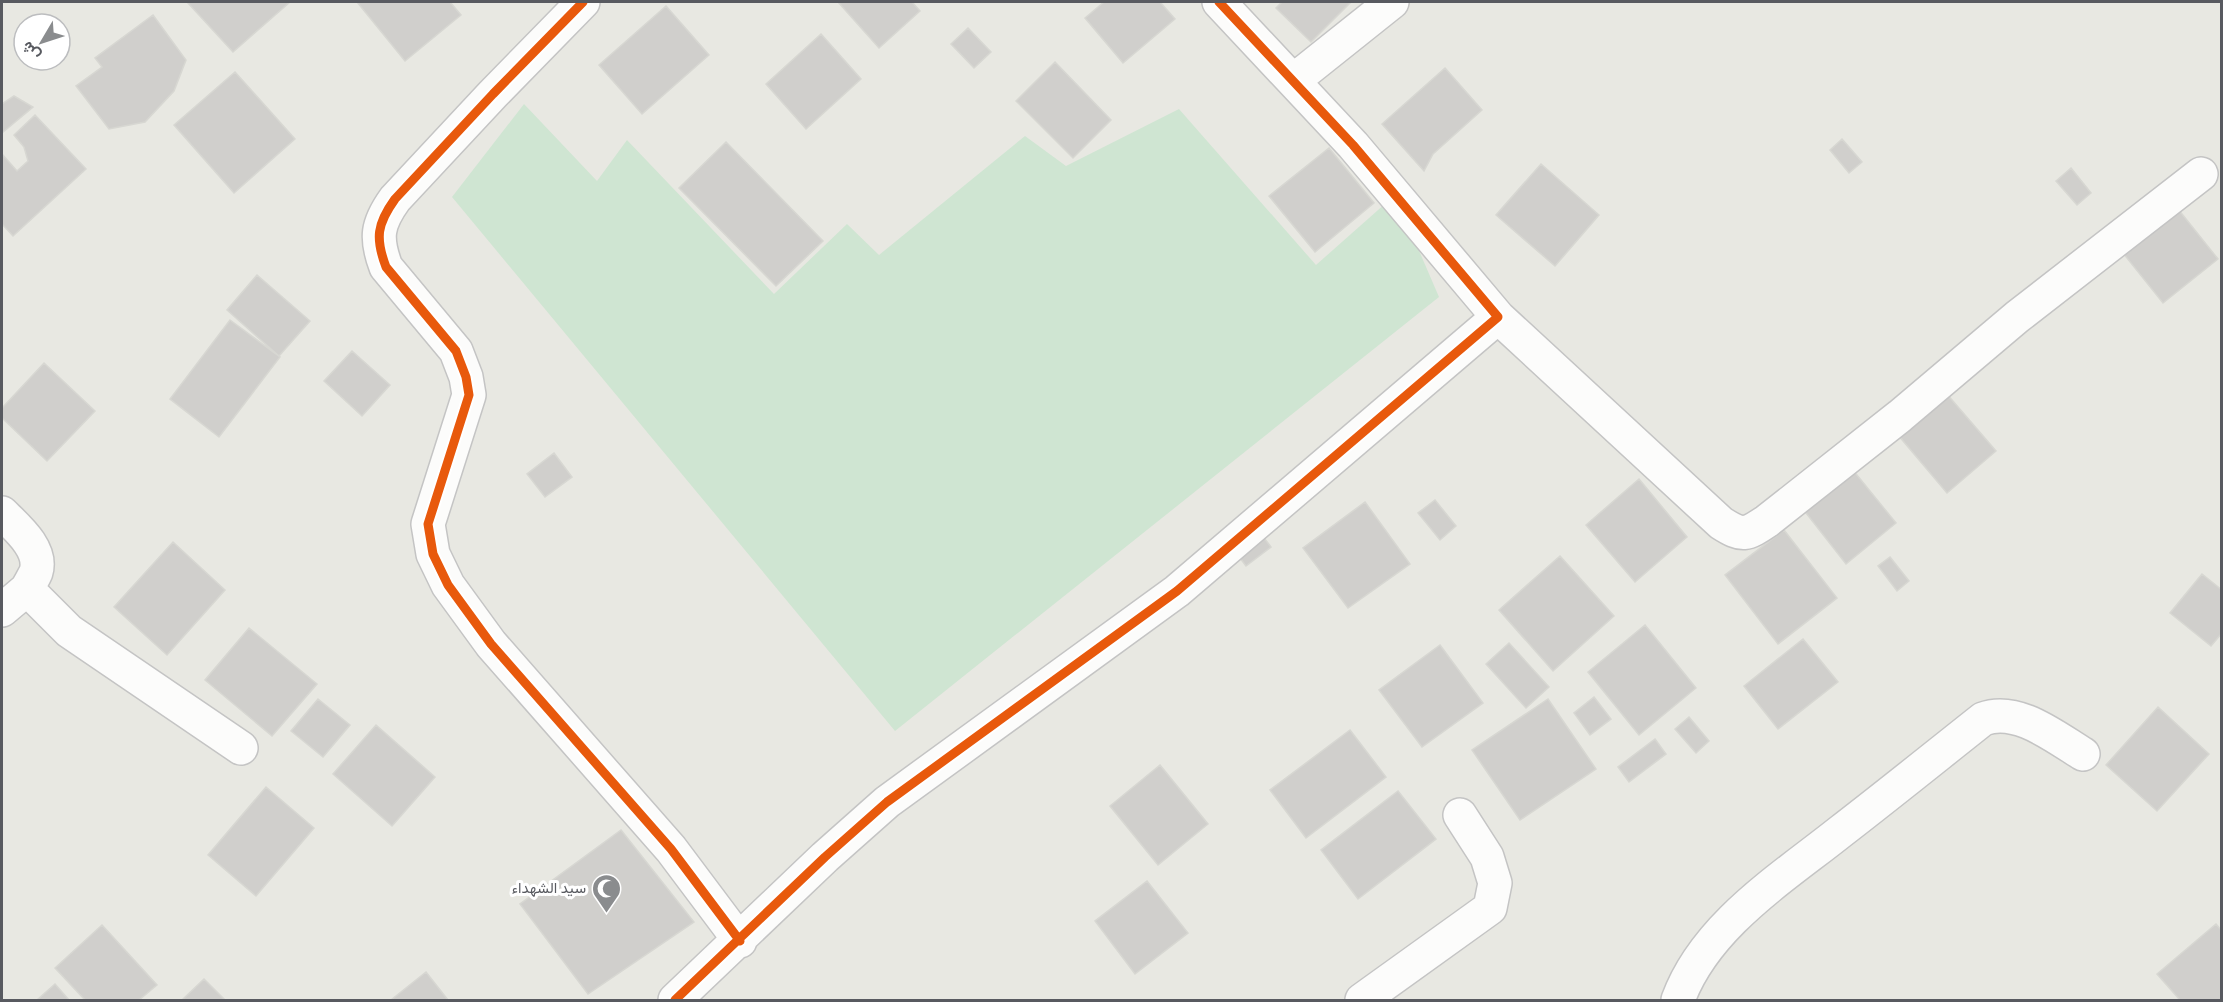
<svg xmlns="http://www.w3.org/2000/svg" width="2223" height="1002" font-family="'Archivo Narrow',Vazirmatn,sans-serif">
  <rect width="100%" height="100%" fill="#e8e8e2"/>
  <path fill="#cfe5d2" d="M 524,104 L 597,181 L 627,140 L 774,294 L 847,224 L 879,255 L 1025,136 L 1066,166 L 1179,109 L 1316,265 L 1395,195 L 1439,297 L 895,731 L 452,197 Z"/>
  <path fill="#d0cfcc" stroke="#d7d7d2" stroke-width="1.5" d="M 187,2 L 290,2 L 233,52 Z
    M 357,2 L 450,2 L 461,15 L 405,61 Z
    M 838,2 L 912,2 L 920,11 L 879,48 Z
    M 1104,2 L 1160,2 L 1175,19 L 1123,63 L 1085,18 Z
    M 1282,2 L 1351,2 L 1311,42 L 1276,8 Z
    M 666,6 L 709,55 L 642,114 L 599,65 Z
    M 153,15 L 186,60 L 174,91 L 145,122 L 109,129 L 76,86 L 102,67 L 95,58 Z
    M 968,28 L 991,52 L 974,68 L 951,44 Z
    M 821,34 L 861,79 L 806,129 L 766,84 Z
    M 1055,62 L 1111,120 L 1073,158 L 1016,101 Z
    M 1445,68 L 1482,110 L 1433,154 L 1424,171 L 1382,124 Z
    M 235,72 L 295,139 L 234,193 L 174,125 Z
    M 14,96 L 33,107 L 2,133 L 2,104 Z
    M 35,115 L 86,169 L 13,236 L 2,224 L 2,154 L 17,171 L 28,161 L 24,147 L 14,135 Z
    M 1842,139 L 1862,162 L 1849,173 L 1830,150 Z
    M 726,142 L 823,241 L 776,286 L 679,188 Z
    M 1329,148 L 1374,203 L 1315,252 L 1269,196 Z
    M 1541,164 L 1599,215 L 1555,266 L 1496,215 Z
    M 2071,168 L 2091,193 L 2077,205 L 2056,181 Z
    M 2174,204 L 2218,259 L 2163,303 L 2119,248 Z
    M 257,275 L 310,321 L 279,356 L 227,310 Z
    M 230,320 L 280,357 L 219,437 L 170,399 Z
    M 352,351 L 390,385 L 362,416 L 324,381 Z
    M 44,363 L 95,411 L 47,461 L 2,418 L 2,408 Z
    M 1946,393 L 1996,451 L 1947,493 L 1898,435 Z
    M 554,453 L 572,477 L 545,497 L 527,474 Z
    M 1848,464 L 1896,523 L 1846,564 L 1799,504 Z
    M 1639,479 L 1687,537 L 1635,582 L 1586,525 Z
    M 1435,500 L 1456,526 L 1440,540 L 1418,513 Z
    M 1365,502 L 1410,564 L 1348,608 L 1303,548 Z
    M 1258,530 L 1271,547 L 1246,566 L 1233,549 Z
    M 1784,530 L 1837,598 L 1778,644 L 1725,575 Z
    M 173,542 L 225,590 L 167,655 L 114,607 Z
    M 1560,556 L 1614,616 L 1553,671 L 1499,610 Z
    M 1890,557 L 1909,581 L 1897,591 L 1878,566 Z
    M 2202,574 L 2222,590 L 2222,633 L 2211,646 L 2170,613 Z
    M 1645,625 L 1696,688 L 1639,735 L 1588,672 Z
    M 249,628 L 317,684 L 272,736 L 205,680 Z
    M 1803,639 L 1838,682 L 1778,729 L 1744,686 Z
    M 1509,643 L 1549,687 L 1526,708 L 1486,664 Z
    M 1440,645 L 1483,703 L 1422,747 L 1379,690 Z
    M 1594,697 L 1611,719 L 1590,735 L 1574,713 Z
    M 318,699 L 350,725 L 323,757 L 291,731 Z
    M 1548,699 L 1596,769 L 1520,820 L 1472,750 Z
    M 2158,707 L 2209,754 L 2157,811 L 2106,765 Z
    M 1689,717 L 1709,741 L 1696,753 L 1675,729 Z
    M 376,725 L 435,777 L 392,826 L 333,774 Z
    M 1350,730 L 1386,777 L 1306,838 L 1270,790 Z
    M 1655,739 L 1666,754 L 1629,782 L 1618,767 Z
    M 1160,765 L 1208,824 L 1158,865 L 1110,806 Z
    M 266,787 L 314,828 L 256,896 L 208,855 Z
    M 1398,791 L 1436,839 L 1358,899 L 1321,850 Z
    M 621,830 L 694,922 L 588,994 L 520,904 Z
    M 1147,881 L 1188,933 L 1135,974 L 1095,921 Z
    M 2216,924 L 2222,931 L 2222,1000 L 2180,1000 L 2157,974 Z
    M 102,925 L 157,985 L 139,1000 L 85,1000 L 55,968 Z
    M 426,972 L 448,1000 L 391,1000 Z
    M 204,979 L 225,1000 L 182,1000 Z
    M 55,984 L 69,1000 L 37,1000 Z"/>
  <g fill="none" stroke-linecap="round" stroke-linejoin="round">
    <defs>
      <path id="minor" d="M 583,2 L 493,94 L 395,199 C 377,224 375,238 386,267 L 456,351 L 466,377 L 469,395 L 428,524 L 433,554 L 448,585 L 491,644 L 671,849 L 740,941
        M 1293,81 L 1392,2
        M 1498,317 L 1721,523 C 1743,537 1746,535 1767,521 L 1900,416 L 2017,317 L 2201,174
        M 2,513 C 16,527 43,549 36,572 C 34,577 30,583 27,589 L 69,631 L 241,748
        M 2,610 L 27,589
        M 675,1000 L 825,857 L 887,802 L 1177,591 L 1498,317 L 1353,145 L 1219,2
        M 1362,1000 L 1490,908 L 1495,883 L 1487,857 L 1460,815
        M 1678,1000 C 1705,926 1781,879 1840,832 C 1888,795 1935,757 1983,719 C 2017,706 2055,737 2083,754"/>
    </defs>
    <use href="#minor" stroke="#c4c4c4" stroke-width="36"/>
    <use href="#minor" stroke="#fcfcfb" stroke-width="33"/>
    <defs>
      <path id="cycleway" d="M 583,2 L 493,94 L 395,199 C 377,224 375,238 386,267 L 456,351 L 466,377 L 469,395 L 428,524 L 433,554 L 448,585 L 491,644 L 671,849 L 740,941
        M 675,1000 L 825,857 L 887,802 L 1177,591 L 1498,317 L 1353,145 L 1219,2"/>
    </defs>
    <use href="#cycleway" stroke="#fff" stroke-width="13"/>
    <use href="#cycleway" stroke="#e8590c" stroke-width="9"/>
  </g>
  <defs>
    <symbol id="mosque-pin" viewBox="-11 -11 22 30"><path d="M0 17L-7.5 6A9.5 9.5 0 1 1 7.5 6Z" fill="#8a8c8e" stroke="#fff"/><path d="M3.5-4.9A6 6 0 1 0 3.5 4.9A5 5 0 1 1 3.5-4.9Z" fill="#fff"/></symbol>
  </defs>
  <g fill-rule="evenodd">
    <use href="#mosque-pin" x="590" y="872" width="33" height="45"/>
  </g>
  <g text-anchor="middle" stroke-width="6" stroke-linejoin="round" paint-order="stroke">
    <g font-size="15" fill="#585a60" stroke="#fff" text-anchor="end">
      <text x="586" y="893">سيد الشهداء</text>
    </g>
  </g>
  <rect width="2223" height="1002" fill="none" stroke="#585a60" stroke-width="6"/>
  <g transform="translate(42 42) rotate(231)"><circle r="28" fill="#ffffff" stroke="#bcbdbf" stroke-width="1.5"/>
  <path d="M0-4.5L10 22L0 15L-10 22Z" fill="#8a8c8e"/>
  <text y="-9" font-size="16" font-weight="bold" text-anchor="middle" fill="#585a60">ش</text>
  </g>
</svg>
